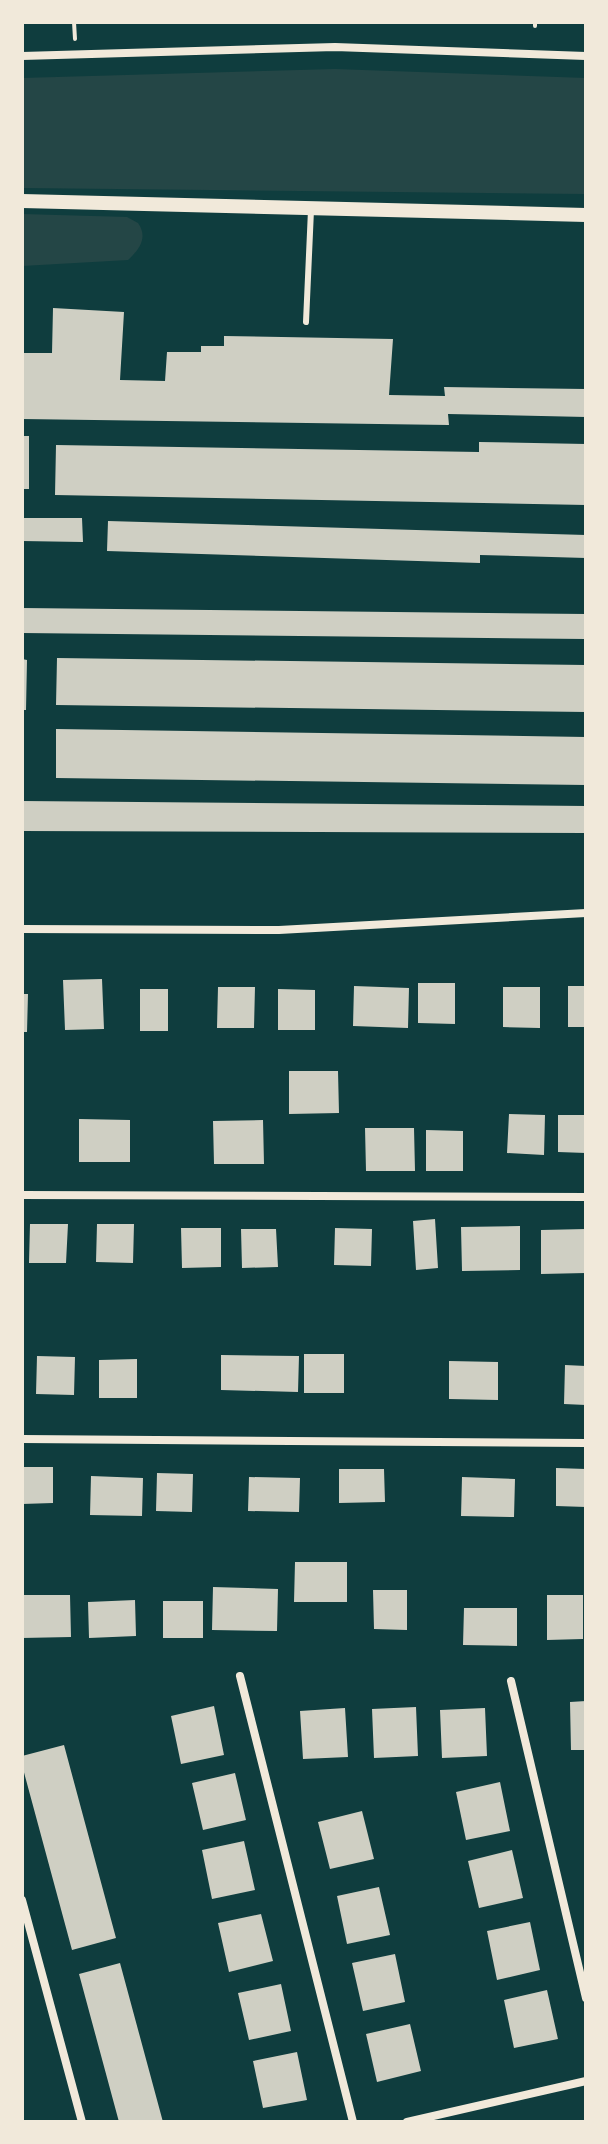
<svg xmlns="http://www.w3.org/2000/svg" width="608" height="2144" font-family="'IBM Plex Sans',sans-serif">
  <rect width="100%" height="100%" fill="#0f3d3e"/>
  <path fill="#244646" d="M 335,69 L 586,78 L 586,194 L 22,188 L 22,78 Z
    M 22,214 L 127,217 L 138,223 C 148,237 140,249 128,260 L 22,266 Z"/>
  <path fill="#cfcfc3" d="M 53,308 L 124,312 L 120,380 L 165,381 L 167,352 L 201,352 L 201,346 L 224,346 L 224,336 L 393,339 L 389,395 L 445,396 L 444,387 L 586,389 L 586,417 L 448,414 L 449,425 L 22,419 L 22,353 L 52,353 Z
    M 22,436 L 29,436 L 29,489 L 22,489 Z
    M 479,442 L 586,444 L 586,505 L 55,495 L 56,445 L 479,452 Z
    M 22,518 L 82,518 L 83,542 L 22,541 Z
    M 108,521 L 586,535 L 586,558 L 480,555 L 480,563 L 107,551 Z
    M 22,608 L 586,614 L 586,639 L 22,633 Z
    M 57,658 L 586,665 L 586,712 L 56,705 Z
    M 22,659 L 27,660 L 26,710 L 22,710 Z
    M 56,729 L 586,737 L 586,785 L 56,778 Z
    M 22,801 L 586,806 L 586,833 L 22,831 Z
    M 102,979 L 104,1029 L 65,1030 L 63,980 Z
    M 418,983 L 455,983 L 455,1024 L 418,1023 Z
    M 354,986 L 409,988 L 408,1028 L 353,1026 Z
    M 568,986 L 586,986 L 586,1027 L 568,1027 Z
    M 218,987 L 255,987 L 254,1028 L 217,1028 Z
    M 503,987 L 540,987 L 540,1028 L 503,1027 Z
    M 140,989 L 168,989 L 168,1031 L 140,1031 Z
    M 278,989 L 315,990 L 315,1030 L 278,1030 Z
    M 22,994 L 28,994 L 27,1032 L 22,1032 Z
    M 289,1071 L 338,1071 L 339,1113 L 289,1114 Z
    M 509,1114 L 545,1115 L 544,1155 L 507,1153 Z
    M 558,1115 L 586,1115 L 586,1153 L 558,1152 Z
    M 79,1119 L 130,1120 L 130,1162 L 79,1162 Z
    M 263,1120 L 264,1164 L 214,1164 L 213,1121 Z
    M 365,1128 L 414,1128 L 415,1171 L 366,1171 Z
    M 426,1130 L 463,1131 L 463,1171 L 426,1171 Z
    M 435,1219 L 438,1268 L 416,1270 L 413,1221 Z
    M 30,1224 L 68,1224 L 66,1263 L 29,1263 Z
    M 97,1224 L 134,1224 L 133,1263 L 96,1262 Z
    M 520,1226 L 520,1270 L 462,1271 L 461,1227 Z
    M 181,1228 L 221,1228 L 221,1267 L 182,1268 Z
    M 335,1228 L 372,1229 L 371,1266 L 334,1265 Z
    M 241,1229 L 276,1229 L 278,1267 L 242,1268 Z
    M 586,1229 L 586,1273 L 541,1274 L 541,1230 Z
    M 304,1354 L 344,1354 L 344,1393 L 304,1393 Z
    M 221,1355 L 299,1356 L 298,1392 L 221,1390 Z
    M 37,1356 L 75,1357 L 74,1395 L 36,1394 Z
    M 137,1359 L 137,1398 L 99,1398 L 99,1360 Z
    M 449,1361 L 498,1362 L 498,1400 L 449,1399 Z
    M 565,1365 L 586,1366 L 586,1405 L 564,1404 Z
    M 22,1467 L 53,1467 L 53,1503 L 22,1504 Z
    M 556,1468 L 586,1469 L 586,1507 L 556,1506 Z
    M 339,1469 L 384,1469 L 385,1502 L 339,1503 Z
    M 157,1473 L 193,1474 L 192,1512 L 156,1511 Z
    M 91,1476 L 143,1478 L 142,1516 L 90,1515 Z
    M 249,1477 L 300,1478 L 299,1512 L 248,1511 Z
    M 462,1477 L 515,1479 L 514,1517 L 461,1516 Z
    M 295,1562 L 347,1562 L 347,1602 L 294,1602 Z
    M 213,1587 L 278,1589 L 277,1631 L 212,1630 Z
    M 373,1590 L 407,1590 L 407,1630 L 374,1629 Z
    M 22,1595 L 70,1595 L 71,1637 L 22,1638 Z
    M 547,1595 L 583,1595 L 583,1639 L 547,1640 Z
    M 135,1600 L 136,1636 L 89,1638 L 88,1602 Z
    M 163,1601 L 203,1601 L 203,1638 L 163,1638 Z
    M 464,1608 L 517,1608 L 517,1646 L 463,1645 Z
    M 586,1701 L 586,1750 L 571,1750 L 570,1702 Z
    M 214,1706 L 224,1755 L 181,1764 L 171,1716 Z
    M 416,1707 L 418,1756 L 374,1758 L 372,1709 Z
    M 345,1708 L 348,1757 L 303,1759 L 300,1711 Z
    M 485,1708 L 487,1756 L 442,1758 L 440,1710 Z
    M 64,1745 L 116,1938 L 72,1950 L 22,1765 L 22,1756 Z
    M 235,1773 L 246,1820 L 203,1830 L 192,1783 Z
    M 500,1782 L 510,1831 L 466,1840 L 456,1792 Z
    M 362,1811 L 374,1859 L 330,1869 L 318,1822 Z
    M 244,1841 L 255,1890 L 212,1899 L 202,1850 Z
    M 512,1850 L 523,1898 L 479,1908 L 468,1861 Z
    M 379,1887 L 390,1935 L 347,1944 L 337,1896 Z
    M 261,1914 L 273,1961 L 229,1972 L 218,1923 Z
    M 530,1922 L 540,1970 L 497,1980 L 487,1931 Z
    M 395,1954 L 405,2002 L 363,2011 L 352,1963 Z
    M 120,1963 L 163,2122 L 119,2122 L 79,1974 Z
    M 281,1984 L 291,2031 L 249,2040 L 238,1993 Z
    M 547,1990 L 558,2039 L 514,2048 L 504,2000 Z
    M 410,2024 L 421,2071 L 377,2082 L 366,2034 Z
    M 297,2052 L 307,2100 L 263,2108 L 253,2061 Z"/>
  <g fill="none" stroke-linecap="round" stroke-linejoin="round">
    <path stroke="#f1e9da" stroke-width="4" d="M 74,22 L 75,39
      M 535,26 L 535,22"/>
    <path stroke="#f1e9da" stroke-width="6" d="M 306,322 L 311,210"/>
    <path stroke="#f1e9da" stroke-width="8" d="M 22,56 L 335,47 L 586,56
      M 22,929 L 279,930 L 586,913
      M 22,1195 L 586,1197
      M 22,1439 L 586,1443
      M 240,1676 L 353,2122
      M 511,1681 L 586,1998
      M 22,1900 L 82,2122
      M 407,2122 L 586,2081"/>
    <path stroke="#f1e9da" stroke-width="14" d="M 22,201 L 586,215"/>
  </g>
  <rect width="608" height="2144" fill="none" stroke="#f1e9da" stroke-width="48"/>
</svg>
